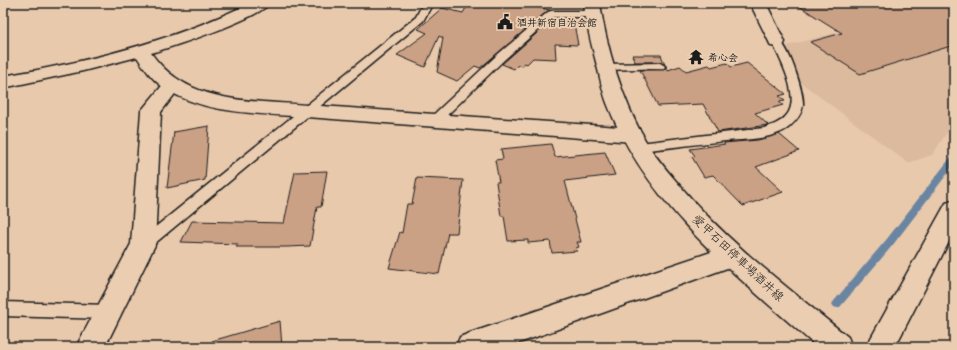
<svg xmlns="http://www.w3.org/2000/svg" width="957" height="350" font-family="Mali,'Klee One',sans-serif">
  <rect width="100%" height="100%" fill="#e9c9ac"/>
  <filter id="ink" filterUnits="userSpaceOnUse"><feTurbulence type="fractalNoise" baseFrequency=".025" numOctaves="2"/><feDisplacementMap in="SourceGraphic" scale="8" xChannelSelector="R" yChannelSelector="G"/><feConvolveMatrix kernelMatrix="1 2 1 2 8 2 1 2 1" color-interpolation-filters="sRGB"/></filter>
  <g filter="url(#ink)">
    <path fill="#dcba9e" d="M 945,3 L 954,3 L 954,122 L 932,155 L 908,163 L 800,82 L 783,47 Z"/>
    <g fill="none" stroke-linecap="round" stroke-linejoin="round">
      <path fill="#6b85a1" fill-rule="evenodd" d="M 954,156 L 954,165 L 892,246 L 840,307 L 837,308 L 834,307 L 832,304 L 834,301 L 886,240 L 951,157 Z"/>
    </g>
    <path fill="#cba186" stroke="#1c1c1c" d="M 469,3 L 518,3 L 550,10 L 480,68 L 475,66 L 457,81 L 437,72 L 443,38 L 439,36 L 425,67 L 397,55 L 427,33 L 418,29 L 442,8 L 463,13 Z
      M 794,3 L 954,3 L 954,45 L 860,74 L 810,42 L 842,33 Z
      M 554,18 L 573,18 L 578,45 L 555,44 L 556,59 L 533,58 L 527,64 L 525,63 L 521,66 L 518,65 L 514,69 L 502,64 Z
      M 632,55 L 661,55 L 665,65 L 660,62 L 635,62 Z
      M 727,63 L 731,67 L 747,63 L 786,94 L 779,96 L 785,101 L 779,102 L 783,105 L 755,113 L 768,125 L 718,132 L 703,104 L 658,106 L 640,70 L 664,70 L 666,66 L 668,70 L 680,66 L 686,71 L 709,65 L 711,67 Z
      M 209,126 L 205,180 L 167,188 L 174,132 Z
      M 779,134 L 799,151 L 756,167 L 783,192 L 743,206 L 713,175 L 704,177 L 692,157 L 695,156 L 690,149 L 725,144 L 724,143 L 758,140 Z
      M 551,144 L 555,157 L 605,152 L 615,175 L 565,181 L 581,242 L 577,242 L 579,247 L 576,248 L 577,251 L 552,253 L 550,241 L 528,243 L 528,240 L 508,241 L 504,216 L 501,216 L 496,182 L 499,182 L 495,160 L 503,159 L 501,149 Z
      M 327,171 L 321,207 L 317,207 L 310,246 L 287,247 L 236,247 L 238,244 L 181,242 L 192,221 L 284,223 L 295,172 Z
      M 417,178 L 463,180 L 457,233 L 448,233 L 439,274 L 389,268 L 400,232 L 402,233 L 407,204 L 412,204 Z
      M 280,321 L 282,347 L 212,347 L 212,341 Z"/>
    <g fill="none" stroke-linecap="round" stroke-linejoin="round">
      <defs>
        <path id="service" d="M 423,3 L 433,3 L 423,21 L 148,249 L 143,251 L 138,249 L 136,245 L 138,241 L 416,17 Z
          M 551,11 L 593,11 L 598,14 L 593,17 L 553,17 L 505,59 L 439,123 L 431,123 L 429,120 L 431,117 L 497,55 L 548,12 Z
          M 777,39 C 788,42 804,93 803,105 C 802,115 795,122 788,128 C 771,140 745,139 725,141 C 697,144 668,148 640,151 L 636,150 L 634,147 L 636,144 L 640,143 L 764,128 C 773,125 780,123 786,116 C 802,99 780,59 772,42 Z
          M 660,63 L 665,66 L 664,68 L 607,70 L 602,67 L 607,64 Z
          M 3,302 L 108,305 L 114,307 L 116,312 L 114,317 L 108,319 L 3,316 Z"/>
        <path id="minor" d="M 750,3 L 766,3 L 785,42 L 783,46 L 777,47 L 771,46 Z
          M 172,80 L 179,82 L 181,86 L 161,112 L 155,245 L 105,347 L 76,347 L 131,244 L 141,111 L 165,82 Z
          M 307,105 L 633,128 L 640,130 L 643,135 L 640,140 L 633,142 L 307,117 L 300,115 L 297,111 L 300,107 Z
          M 954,200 L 954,232 L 895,347 L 866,347 L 946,203 Z
          M 732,245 L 741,249 L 745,256 L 741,263 L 508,347 L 456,347 L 460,337 L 470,333 Z"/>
        <path id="tertiary" d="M 250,3 L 270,3 C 260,18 172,47 151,53 C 188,105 250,100 307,105 L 314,107 L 317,111 L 314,115 L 307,117 C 261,113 206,115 166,89 C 153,81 145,69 137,57 L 83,71 L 3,88 L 3,76 C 88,62 173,41 250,3 Z"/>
        <path id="secondary" d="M 584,3 L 600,3 C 606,47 623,101 645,140 C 655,157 669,173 682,188 C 730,245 791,290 848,337 L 852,347 L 817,347 C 738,277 646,205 607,103 C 602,90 600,76 596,62 C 591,43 586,23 584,3 Z"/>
      </defs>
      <use href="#service" stroke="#1c1c1c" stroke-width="3"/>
      <use href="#minor" stroke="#1c1c1c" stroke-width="3"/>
      <use href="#tertiary" stroke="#1c1c1c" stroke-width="3"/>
      <use href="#secondary" stroke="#1c1c1c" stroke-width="3"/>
      <use href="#service" fill="#ebceb2" fill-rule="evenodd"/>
      <use href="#minor" fill="#ebceb2" fill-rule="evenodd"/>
      <use href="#tertiary" fill="#ebceb2" fill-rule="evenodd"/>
      <use href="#secondary" fill="#ebceb2" fill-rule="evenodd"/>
    </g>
  </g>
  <defs>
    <symbol id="civic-bare" viewBox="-9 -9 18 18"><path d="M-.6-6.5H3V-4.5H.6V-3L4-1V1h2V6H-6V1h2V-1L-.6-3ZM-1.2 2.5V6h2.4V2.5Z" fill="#1c1c1c" stroke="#ebceb2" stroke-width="2.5" paint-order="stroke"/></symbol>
    <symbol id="temple-bare" viewBox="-9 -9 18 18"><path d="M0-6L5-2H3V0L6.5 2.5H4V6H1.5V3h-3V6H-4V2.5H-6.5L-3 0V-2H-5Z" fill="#1c1c1c" stroke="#ebceb2" stroke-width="2.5" paint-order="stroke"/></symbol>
  </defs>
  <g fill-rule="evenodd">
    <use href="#civic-bare" x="494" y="11" width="22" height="22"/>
    <use href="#temple-bare" x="685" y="46" width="22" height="22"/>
  </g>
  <g text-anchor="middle" stroke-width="4" stroke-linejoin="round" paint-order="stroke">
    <g font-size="10" font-weight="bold" fill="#1c1c1c" stroke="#ebceb2" text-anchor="start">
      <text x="517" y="26">酒井新宿自治会館</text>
      <text x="708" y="61">希心会</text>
    </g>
    <g font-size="12" fill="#1c1c1c" stroke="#ebceb2">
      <text transform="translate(738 258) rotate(43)" y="4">愛甲石田停車場酒井線</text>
    </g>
  </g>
  <rect width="957" height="350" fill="none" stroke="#ebceb2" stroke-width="16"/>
  <rect x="8" y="8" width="941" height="334" fill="none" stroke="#1c1c1c" stroke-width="1.5" filter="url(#ink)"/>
</svg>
